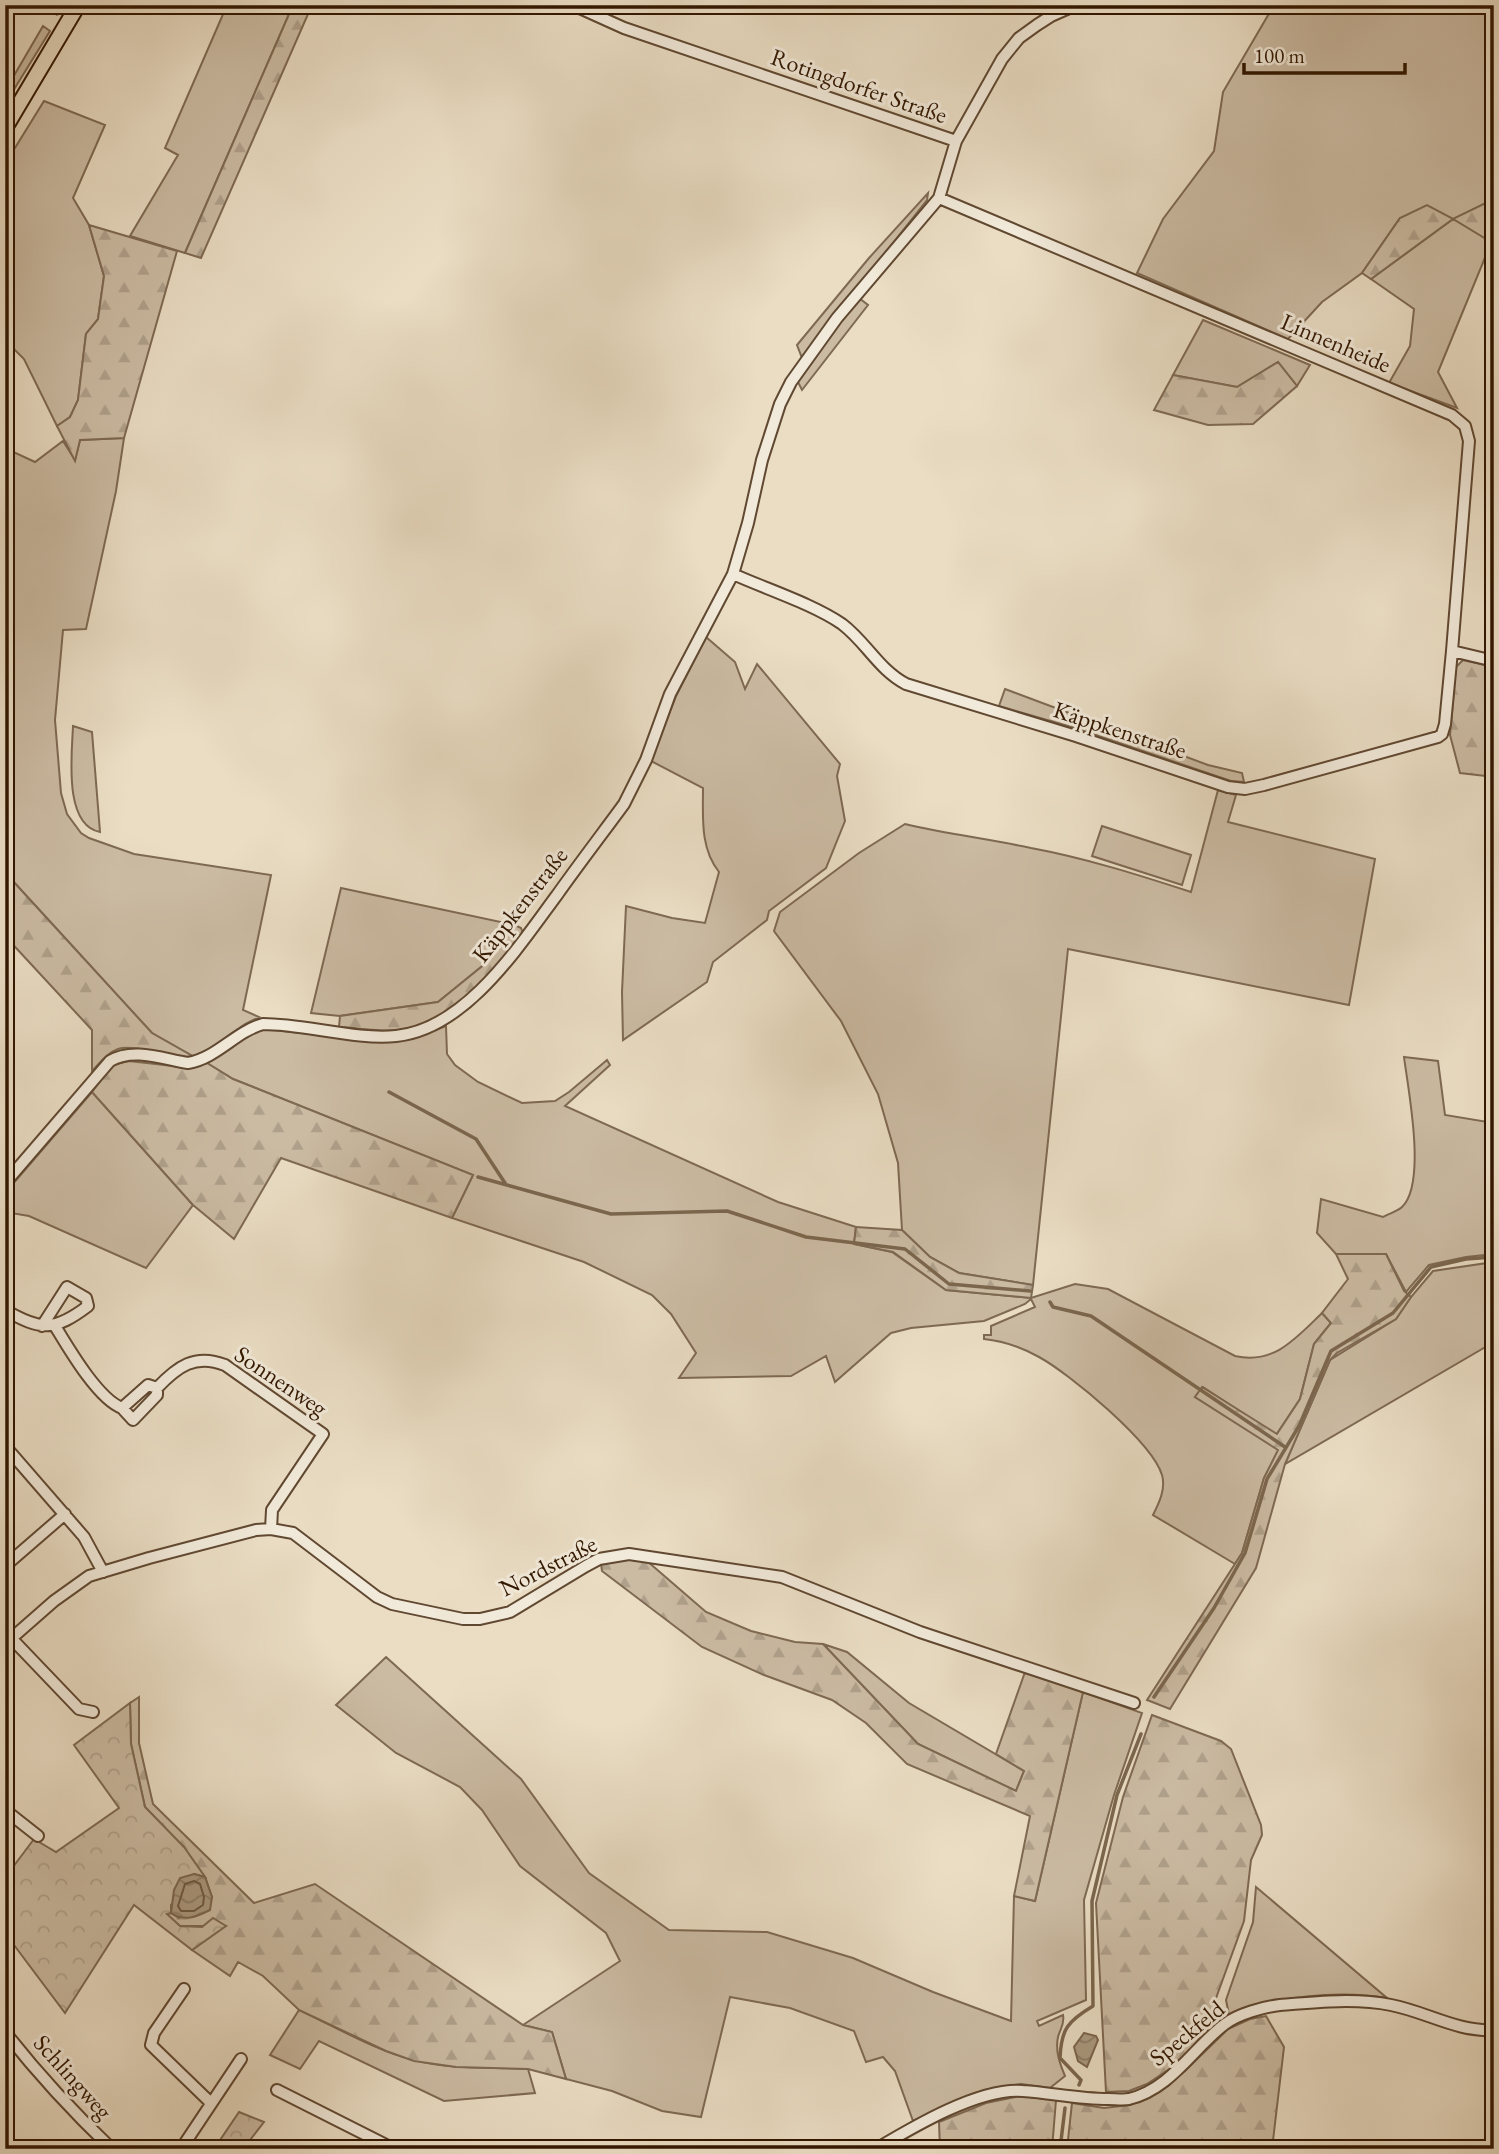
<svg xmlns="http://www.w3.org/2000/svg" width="1499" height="2154" font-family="'EB Garamond',serif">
  <defs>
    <pattern id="forest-firs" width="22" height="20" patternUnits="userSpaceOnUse" patternTransform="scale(1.75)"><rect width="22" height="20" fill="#cbbba3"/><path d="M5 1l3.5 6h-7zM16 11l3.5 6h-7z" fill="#afa08b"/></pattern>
    <pattern id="park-crowns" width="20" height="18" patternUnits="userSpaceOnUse" patternTransform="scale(1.75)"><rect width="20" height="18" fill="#cbbba3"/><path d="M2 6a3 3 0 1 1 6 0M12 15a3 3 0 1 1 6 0" fill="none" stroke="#afa08b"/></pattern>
    <pattern id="water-waves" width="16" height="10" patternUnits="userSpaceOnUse" patternTransform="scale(1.75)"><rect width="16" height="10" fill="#ab9a81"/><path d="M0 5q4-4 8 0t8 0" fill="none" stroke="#8c7d67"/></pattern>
  </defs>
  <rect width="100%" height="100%" fill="#eaddc4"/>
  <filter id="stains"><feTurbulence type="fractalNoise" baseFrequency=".00286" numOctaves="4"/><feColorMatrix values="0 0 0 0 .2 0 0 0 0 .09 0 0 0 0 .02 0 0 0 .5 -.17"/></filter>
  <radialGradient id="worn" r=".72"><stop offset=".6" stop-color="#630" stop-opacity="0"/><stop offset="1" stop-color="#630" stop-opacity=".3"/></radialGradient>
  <path fill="#cbbba3" stroke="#7e6952" stroke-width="2" d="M 227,5 L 293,5 L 185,253 L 130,236 L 178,155 L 165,148 Z
    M 1274,5 L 1478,5 L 1494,11 L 1494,199 L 1454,219 L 1494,243 L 1491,243 L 1438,372 L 1457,408 L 1389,383 L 1410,346 L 1414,309 L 1371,279 L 1453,219 L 1400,218 L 1362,273 L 1322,302 L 1288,339 L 1137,273 L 1163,219 L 1214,151 L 1223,92 Z
    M 43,26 L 50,31 L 5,104 L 5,91 Z
    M 44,101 L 105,125 L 73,198 L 89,225 L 104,276 L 98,319 L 86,334 L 78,400 L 70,417 L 57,426 L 24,359 L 5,340 L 5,164 Z
    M 928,193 L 927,200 L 802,358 L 797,345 L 869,258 Z
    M 859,298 L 868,305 L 802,390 L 798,382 L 840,321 Z
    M 1203,320 L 1310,365 L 1297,386 L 1278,362 L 1237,387 L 1173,375 Z
    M 124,438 L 116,491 L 86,629 L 63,630 L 55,720 L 61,793 L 67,814 L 81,833 L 89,838 L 134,854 L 271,875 L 243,1010 L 259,1017 L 245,1024 L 196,1058 L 152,1033 L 11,879 L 5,843 L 5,448 L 35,462 L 63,441 L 75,460 L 80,440 Z
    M 706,637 L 735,662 L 745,689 L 757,664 L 840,764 L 837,776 L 845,821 L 826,868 L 769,911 L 767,920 L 713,962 L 707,982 L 623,1040 L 622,992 L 626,906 L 672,918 L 705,923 L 719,872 C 700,848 703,818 703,788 L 651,761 L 676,696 Z
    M 1005,689 L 1208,765 L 1242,773 L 1244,782 L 1231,781 L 1075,728 L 999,706 Z
    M 73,726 L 92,732 L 100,832 C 63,825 72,753 73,726 Z
    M 1218,790 L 1236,795 L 1228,822 L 1375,859 L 1349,1005 L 1068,949 L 1033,1285 L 959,1273 L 930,1257 L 902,1230 L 898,1163 L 878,1094 L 841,1021 L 774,931 L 780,912 L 859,853 L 905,824 C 947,834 989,839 1031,848 C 1085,858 1139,875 1191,892 Z
    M 1102,826 L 1191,855 L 1182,885 L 1092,856 Z
    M 341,888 L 515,925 L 486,963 L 438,1002 L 340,1016 L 311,1013 Z
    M 446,1026 L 447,1054 L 455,1065 L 478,1082 L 522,1103 L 555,1101 L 569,1092 L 607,1060 L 610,1065 L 565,1106 L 778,1202 L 856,1227 L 854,1244 L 892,1252 L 946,1290 L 1031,1298 L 1075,1284 L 1108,1289 L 1235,1356 C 1274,1365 1296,1338 1322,1313 L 1331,1323 L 1314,1344 L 1300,1399 L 1276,1435 L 1203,1387 L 1195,1397 L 1279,1450 L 1264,1478 L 1242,1553 L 1235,1564 L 1153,1515 C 1159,1503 1166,1489 1162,1475 C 1152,1442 1070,1374 1039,1357 C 1021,1347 1004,1341 984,1339 L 984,1335 L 991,1335 L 991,1326 L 1035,1307 L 1031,1299 L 1025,1304 L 984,1321 L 911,1328 L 891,1333 L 835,1382 L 826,1356 L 791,1376 L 679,1378 L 696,1353 L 671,1314 L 652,1295 L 584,1262 L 452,1218 L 473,1175 L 233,1079 L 207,1063 L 251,1032 L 263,1029 L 387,1042 L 412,1039 Z
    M 1404,1057 L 1438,1061 L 1445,1115 L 1494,1123 L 1494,1254 L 1466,1257 L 1429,1265 L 1406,1292 L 1386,1254 L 1336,1254 L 1317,1233 L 1321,1199 L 1383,1217 C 1388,1214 1398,1211 1402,1207 C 1427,1183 1408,1089 1404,1057 Z
    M 92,1092 L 193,1205 L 146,1268 L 29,1216 L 5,1212 L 5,1193 Z
    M 1494,1262 L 1494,1342 L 1285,1464 L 1330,1360 L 1396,1319 L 1411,1297 L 1433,1271 Z
    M 823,1644 L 847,1652 L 909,1703 L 1024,1771 L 1016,1791 L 918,1744 Z
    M 386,1657 L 521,1779 L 589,1873 L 669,1930 L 767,1932 L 853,1958 L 933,1992 L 1011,2021 L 1014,1896 L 1035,1901 L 1083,1692 L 1142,1713 L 1114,1795 L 1084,1900 L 1086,2000 L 1037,2021 L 1039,2026 L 1063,2015 C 1065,2024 1060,2029 1058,2037 C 1055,2051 1060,2064 1065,2076 L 1050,2088 L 1021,2084 L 984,2090 L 913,2121 L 895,2071 L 883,2057 L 866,2062 L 854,2031 L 790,2008 L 730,1997 L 701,2117 L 662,2111 L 612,2091 L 566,2079 L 552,2032 L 523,2025 L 620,1961 L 606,1933 L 520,1866 L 482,1810 L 460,1787 L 396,1753 L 336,1705 Z
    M 1256,1887 L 1387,1998 C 1340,1990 1272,1996 1229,2015 L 1226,2000 L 1253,1922 Z
    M 299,2010 C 336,2027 374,2050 414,2060 C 451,2070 491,2067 528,2069 L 535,2093 L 444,2101 L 319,2041 L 300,2069 L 270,2055 Z"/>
  <path fill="url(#forest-firs)" stroke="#7e6952" stroke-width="2" d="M 293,5 L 312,5 L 201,258 L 185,253 Z
    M 1494,199 L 1494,241 L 1491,242 L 1453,219 L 1371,279 L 1362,273 L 1400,218 L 1427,205 L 1453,219 Z
    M 89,225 L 177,251 L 124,438 L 80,440 L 75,461 L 57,426 L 70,417 L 78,400 L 86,334 L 98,319 L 104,276 Z
    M 1278,362 L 1297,386 L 1253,424 L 1208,425 L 1154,410 L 1173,375 L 1237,387 Z
    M 1463,660 L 1494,667 L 1494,777 L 1460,773 L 1450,735 L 1456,667 Z
    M 11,879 L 152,1033 L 196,1058 C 173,1060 135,1043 118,1049 C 107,1053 100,1063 92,1071 L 92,1030 L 5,936 L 5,881 Z
    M 515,925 L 521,928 L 523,933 C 492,974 453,1023 399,1030 C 379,1032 359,1028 339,1027 L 340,1016 L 438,1002 L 486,963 Z
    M 129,1061 L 182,1067 L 207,1063 L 233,1079 L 473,1175 L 452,1218 L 281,1158 L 234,1239 L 193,1205 L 92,1092 L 112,1065 Z
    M 856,1227 L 902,1230 L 930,1257 L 959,1273 L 1033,1285 L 1031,1298 L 946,1290 L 893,1252 L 854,1244 Z
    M 1336,1254 L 1386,1254 L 1404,1291 L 1411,1297 L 1396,1319 L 1337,1353 L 1330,1360 L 1285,1464 L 1256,1568 L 1170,1709 L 1147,1700 L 1242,1553 L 1264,1478 L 1278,1450 L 1195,1397 L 1202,1387 L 1277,1434 L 1300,1399 L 1314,1344 L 1331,1323 L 1322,1313 L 1348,1279 Z
    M 629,1559 L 647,1561 L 706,1612 L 751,1631 L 795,1642 L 823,1644 L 918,1744 L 1016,1791 L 1024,1771 L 996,1754 L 1025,1672 L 1083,1692 L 1035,1901 L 1014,1896 L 1030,1816 L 907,1764 L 866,1723 L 832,1700 L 764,1675 L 702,1647 L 602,1571 L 601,1564 Z
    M 139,1697 L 139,1743 L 153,1804 L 254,1903 L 315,1884 L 523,2025 L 552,2032 L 566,2079 L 528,2069 L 456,2067 L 414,2061 L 386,2051 L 299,2010 L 263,1976 L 238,1962 L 230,1976 L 192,1950 L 225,1926 L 180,1926 L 166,1914 L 171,1913 L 179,1918 L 212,1897 L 205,1877 L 184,1848 L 145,1807 L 131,1744 L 130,1703 Z
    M 1152,1715 L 1221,1741 L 1231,1749 L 1261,1825 L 1262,1835 L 1251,1860 L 1244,1921 L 1215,2001 L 1213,2024 L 1177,2064 L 1147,2084 L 1129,2091 L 1106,2092 L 1096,1903 L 1123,1797 Z
    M 1266,2016 L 1284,2047 L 1272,2149 L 1067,2149 L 1072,2103 L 1104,2108 L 1130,2105 L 1155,2094 L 1185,2071 L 1228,2029 L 1250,2019 Z
    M 1020,2096 L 1056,2100 L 1052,2149 L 940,2149 L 939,2122 L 986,2103 Z"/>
  <path fill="url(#park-crowns)" stroke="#7e6952" stroke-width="2" d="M 130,1703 L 131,1744 L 145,1807 L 184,1847 L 205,1877 L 194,1874 L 171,1905 L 171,1913 L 167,1914 L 180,1926 L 202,1927 L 213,1918 L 226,1926 L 192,1950 L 134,1905 L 65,2013 L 5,1933 L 5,1891 L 14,1881 L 7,1875 L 34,1839 L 56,1852 L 119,1808 L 74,1745 Z
    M 239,2112 L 264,2122 L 243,2149 L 214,2149 Z"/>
  <path fill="url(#water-waves)" stroke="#7b664d" stroke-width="2" d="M 194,1874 L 205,1877 L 212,1897 L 210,1910 C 196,1917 185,1922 171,1913 L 174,1890 L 180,1878 Z
    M 1084,2033 L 1096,2036 L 1098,2040 L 1087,2067 L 1078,2061 L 1074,2047 Z"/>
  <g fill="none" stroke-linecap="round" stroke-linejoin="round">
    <path stroke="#6e5840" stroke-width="2" d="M 194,1881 L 200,1884 L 204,1897 L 203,1905 L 194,1911 L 181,1911 L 178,1906 L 185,1884 Z"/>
    <path stroke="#7b664d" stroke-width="3.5" d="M 57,14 L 62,5
      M 389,1092 L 476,1139 L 505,1183
      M 478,1177 L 611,1214 L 727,1211 L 806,1237 L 905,1249 L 949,1284 L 1030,1291
      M 1050,1302 L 1053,1307 L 1091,1316 L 1285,1447
      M 1154,1697 L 1214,1608 L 1245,1553 L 1267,1479 L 1299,1426 L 1331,1351 L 1393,1313 L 1431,1267 L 1466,1259 L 1494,1257
      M 1079,2085 L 1081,2080 L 1060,2058 C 1061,2029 1068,2021 1093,2006 L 1092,1901 L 1117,1795 L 1141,1734
      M 1060,2149 L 1065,2108"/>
    <defs>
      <path id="minor" d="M 573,5 L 624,28 L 956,141
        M 939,198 L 1452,415 L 1465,426 L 1469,441 L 1452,651 L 1494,661
        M 733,574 C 766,589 813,604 842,624 C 866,642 879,670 906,684 L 1076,736 L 1228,787 L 1245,789 L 1264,785 L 1438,737 L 1442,734 L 1445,724 L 1452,651
        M 5,1183 L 110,1061 C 133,1047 163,1059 188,1063 C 217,1058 235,1032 263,1024 C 305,1024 355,1040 396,1036 C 466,1029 519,946 557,895 C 579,864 602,834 624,804 L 646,760 L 670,694 L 733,574 L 748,523 L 762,460 L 780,404 L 791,382 L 837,318 L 939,198 L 956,141 L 1002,59 L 1019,38 L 1037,25 L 1051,16 L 1076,5
        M 5,1310 C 41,1331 55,1331 88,1306 L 86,1298 L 67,1287 L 42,1326
        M 55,1326 C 69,1349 98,1399 122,1408
        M 157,1388 L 157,1395 L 133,1420 L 122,1408 L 148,1385 L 157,1388 C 177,1367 195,1353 225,1365 L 323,1434 L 272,1510 L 271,1529
        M 5,1446 L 84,1537 L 103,1572
        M 5,1566 L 65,1514
        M 12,1639 L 79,1709 L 93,1712
        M 5,1644 L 54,1601 L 89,1576 L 149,1558 L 256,1530 L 271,1529 L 293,1533 L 377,1597 L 392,1604 L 463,1619 L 480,1619 L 510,1612 L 586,1566 L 599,1559 L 629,1554 L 782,1577 L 920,1632 L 1134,1703
        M 5,1810 L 38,1836
        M 5,1882 L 7,1881
        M 184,1989 L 154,2033 L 151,2045 L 211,2103
        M 5,2032 C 38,2074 73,2112 112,2149
        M 277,2090 L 394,2149
        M 181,2149 L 241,2059
        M 876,2149 C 913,2127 980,2087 1023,2091 C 1052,2093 1079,2099 1108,2099 C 1115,2099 1123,2100 1129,2099 C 1171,2089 1193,2048 1225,2024 C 1238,2014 1263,2007 1280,2005 C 1316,2002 1356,1998 1391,2005 C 1427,2012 1457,2032 1494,2030"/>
      <path id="major" d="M 5,128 L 78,5"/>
    </defs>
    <use href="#minor" stroke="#604831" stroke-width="14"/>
    <use href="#major" stroke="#321700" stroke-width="18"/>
    <use href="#minor" stroke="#f1e9d9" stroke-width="10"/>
    <use href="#major" stroke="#eaddc4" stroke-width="14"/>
  </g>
  <g text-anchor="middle" stroke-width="6" stroke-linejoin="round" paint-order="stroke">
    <g font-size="24" fill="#321700" stroke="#f1e9d9">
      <text transform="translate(859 86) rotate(19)" y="8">Rotingdorfer Straße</text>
      <text transform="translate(1336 343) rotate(23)" y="8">Linnenheide</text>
      <text transform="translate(1120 730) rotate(18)" y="8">Käppkenstraße</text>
      <text transform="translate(520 905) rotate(-52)" y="8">Käppkenstraße</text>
      <text transform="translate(281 1381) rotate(34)" y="8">Sonnenweg</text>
      <text transform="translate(548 1566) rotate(-27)" y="8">Nordstraße</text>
      <text transform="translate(1187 2033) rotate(-39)" y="8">Speckfeld</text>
      <text transform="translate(73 2077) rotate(48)" y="8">Schlingweg</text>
    </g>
  </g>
  <rect width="1499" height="2154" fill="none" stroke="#eaddc4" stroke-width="28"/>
  <rect x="7" y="7" width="1485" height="2140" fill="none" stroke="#321700" stroke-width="3.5"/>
  <rect x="14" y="14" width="1471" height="2126" fill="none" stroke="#321700" stroke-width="2"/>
  <path d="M1244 63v10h161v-10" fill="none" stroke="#321700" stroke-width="3.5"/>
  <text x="1254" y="63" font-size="21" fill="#321700" stroke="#f1e9d9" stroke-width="5" paint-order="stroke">100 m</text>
  <rect width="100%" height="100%" filter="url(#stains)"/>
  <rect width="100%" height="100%" fill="url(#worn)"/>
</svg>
